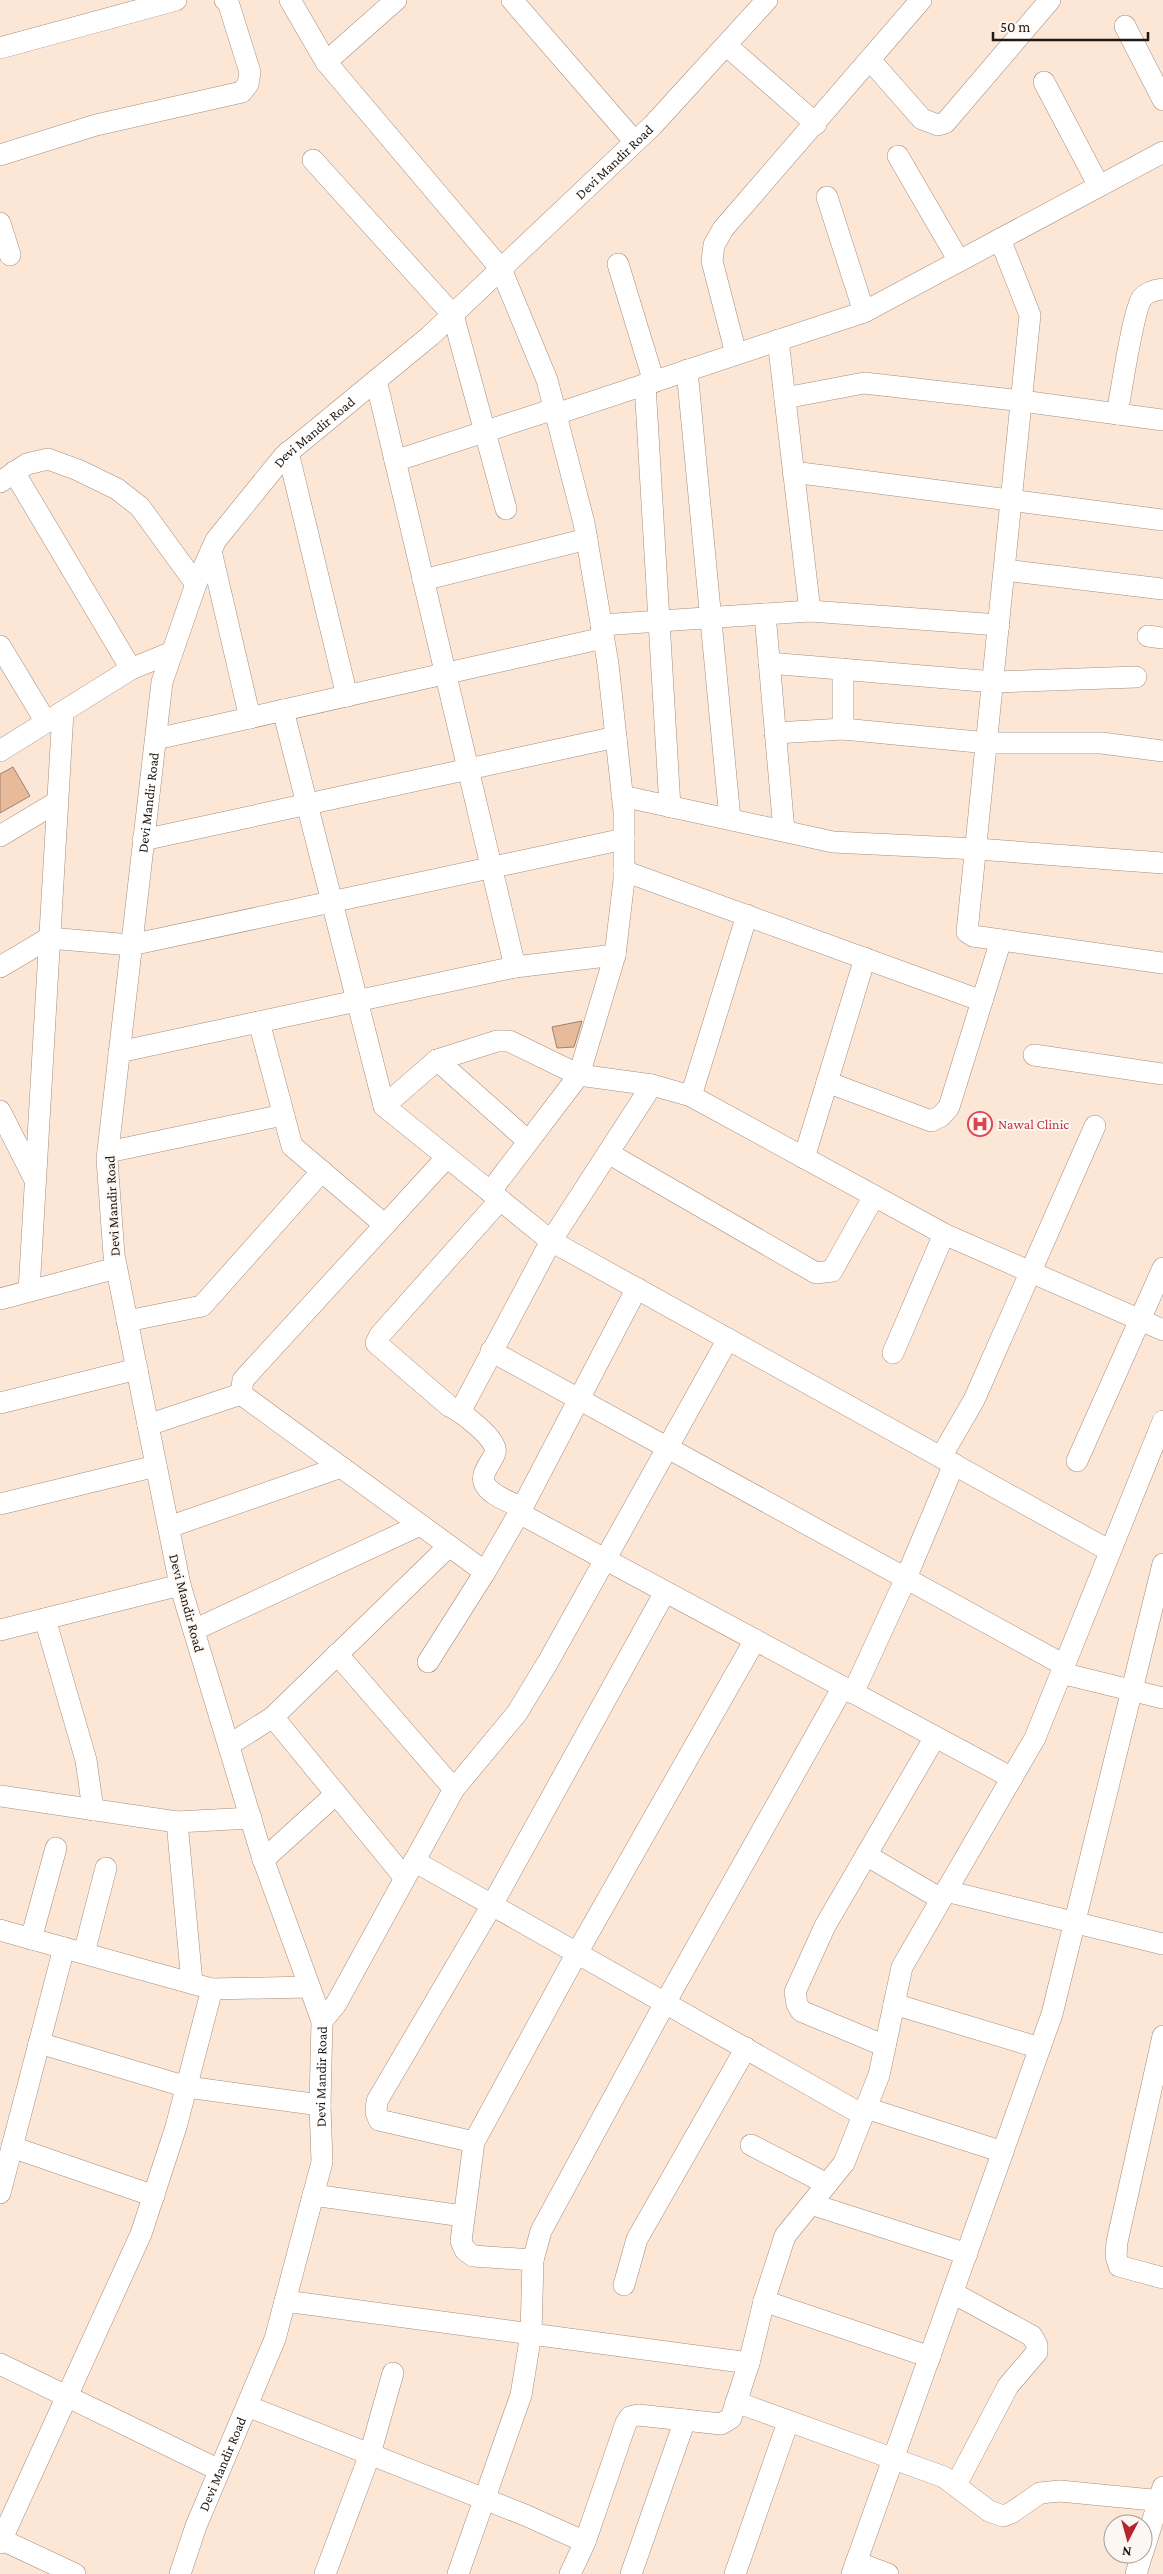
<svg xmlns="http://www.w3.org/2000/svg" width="1163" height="2574" font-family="'Crimson Pro',serif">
  <rect width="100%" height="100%" fill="#fce6d6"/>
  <path fill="#e7bb9a" stroke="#9b8270" d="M 13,767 L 30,796 L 0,813 L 0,774 Z
    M 582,1021 L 574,1047 L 557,1048 L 552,1027 Z"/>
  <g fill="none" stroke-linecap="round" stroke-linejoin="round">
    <defs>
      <g id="minor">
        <path d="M 290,0 L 326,62 L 501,269 L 547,380 L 584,523 L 608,664 L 624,811 L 624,880 L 615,955 L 579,1075 L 490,1192"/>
        <path d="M 512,0 L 635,142"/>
        <path d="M 1125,26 L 1163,100"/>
        <path d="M 726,45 L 816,124"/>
        <path d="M 0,48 L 176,0"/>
        <path d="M 870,60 L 922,119 L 938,125 L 945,123 L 1050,0"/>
        <path d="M 326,62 L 396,0"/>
        <path d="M 1044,82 L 1099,186"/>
        <path d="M 0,155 L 96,125 L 242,92 L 248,84 L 250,72 L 228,2 L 225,0"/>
        <path d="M 898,156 L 959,261"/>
        <path d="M 313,160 L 453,315 L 506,509"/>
        <path d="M 827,197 L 864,312"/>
        <path d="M 0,223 L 10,255"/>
        <path d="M 1000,239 L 1030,315 L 967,932 L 973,936 L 1163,963"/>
        <path d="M 618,264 L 654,382"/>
        <path d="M 778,340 L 810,611"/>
        <path d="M 736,354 L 712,261 L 714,245 L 723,229 L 921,0"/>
        <path d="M 687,370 L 730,819"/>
        <path d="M 376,380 L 515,967"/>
        <path d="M 645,384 L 670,807"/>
        <path d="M 785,398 L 864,383 L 1022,401 L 1163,420"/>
        <path d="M 556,414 L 864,312 L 1163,152"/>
        <path d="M 1117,414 C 1121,393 1133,311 1142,298 C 1147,292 1155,290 1163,289"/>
        <path d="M 288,452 L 347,696"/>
        <path d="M 395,461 L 554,409"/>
        <path d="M 14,472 L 131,669"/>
        <path d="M 793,472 L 1163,520"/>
        <path d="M 0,482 L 27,464 L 48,459 L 78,470 L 117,489 L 140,507 L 196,584"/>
        <path d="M 211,551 L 250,718"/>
        <path d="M 1005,570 L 1163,589"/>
        <path d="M 423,580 L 587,539"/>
        <path d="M 765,614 L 784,831"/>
        <path d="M 601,625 L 810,611 L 999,625"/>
        <path d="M 1148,636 L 1163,638"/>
        <path d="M 0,646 L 46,722"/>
        <path d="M 769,663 L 994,682 L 1136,677"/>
        <path d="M 283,710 L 384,1106 L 551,1241 L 1110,1551"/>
        <path d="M 843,729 L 843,669"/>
        <path d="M 775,733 L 843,729 L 988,743 L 1102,743 L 1163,751"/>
        <path d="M 156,739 L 603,638"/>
        <path d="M 0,751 L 131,669 L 170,653"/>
        <path d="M 622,796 L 833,842 L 977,849 L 1163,863"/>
        <path d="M 0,836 L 57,802"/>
        <path d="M 143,840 L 616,737"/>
        <path d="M 624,871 L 982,1001"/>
        <path d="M 0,967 L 49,938 L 131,945 L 624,839"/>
        <path d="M 259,1022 L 292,1146 L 385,1225"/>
        <path d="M 119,1052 L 515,967 L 615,955"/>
        <path d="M 1034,1055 L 1163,1074"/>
        <path d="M 437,1060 L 528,1141"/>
        <path d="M 827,1082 L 931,1121 L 941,1116 L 949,1107 L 1001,940"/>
        <path d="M 691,1096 L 747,915"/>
        <path d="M 384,1106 L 437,1060 L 497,1041 L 509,1041 L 579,1075 L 652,1085 L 691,1096 L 944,1234 L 1163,1330"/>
        <path d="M 0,1111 L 35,1180"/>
        <path d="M 108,1152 L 283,1115"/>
        <path d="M 608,1153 L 816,1273 L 832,1271 L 874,1196"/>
        <path d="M 804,1158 L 865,958"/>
        <path d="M 500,1200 L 380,1335 L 376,1343 L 449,1406 C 460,1411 500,1440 495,1453 C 492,1462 481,1472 484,1482 C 488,1495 511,1502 522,1508"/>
        <path d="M 29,1291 L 63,712"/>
        <path d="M 0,1299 L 116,1268"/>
        <path d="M 127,1321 L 202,1306 L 322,1171"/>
        <path d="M 491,1351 L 1064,1665"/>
        <path d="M 893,1353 L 944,1234"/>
        <path d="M 241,1394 L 243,1380 L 447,1157"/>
        <path d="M 0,1403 L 137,1369"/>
        <path d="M 460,1412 L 551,1241 L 652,1085"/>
        <path d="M 148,1425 L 241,1394 L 485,1572"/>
        <path d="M 941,1457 L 974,1400 L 1095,1126"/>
        <path d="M 1077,1461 L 1163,1268"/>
        <path d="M 0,1504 L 156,1466"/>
        <path d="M 519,1513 L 1012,1778"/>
        <path d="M 169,1527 L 341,1467"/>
        <path d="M 45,1619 L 86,1760 L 93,1810"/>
        <path d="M 0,1630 L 180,1585"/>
        <path d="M 194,1630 L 420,1525"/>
        <path d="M 337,1654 L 454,1789"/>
        <path d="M 428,1662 L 485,1572 L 522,1508 L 637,1288"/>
        <path d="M 1061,1673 L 1163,1698"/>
        <path d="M 853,1693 L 906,1578 L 954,1464"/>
        <path d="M 273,1717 L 405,1878"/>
        <path d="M 229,1745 L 273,1717 L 449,1546"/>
        <path d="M 0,1796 L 177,1822 L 251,1818"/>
        <path d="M 177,1822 L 192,1983"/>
        <path d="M 866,1855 L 941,1899"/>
        <path d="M 263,1860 L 336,1794"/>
        <path d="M 414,1861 L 863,2115"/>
        <path d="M 946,1891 L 1163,1944"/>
        <path d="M 0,1930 L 212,1989 L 309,1987"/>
        <path d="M 31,1939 L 56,1848"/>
        <path d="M 84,1953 L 106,1868"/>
        <path d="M 894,2004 L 1040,2048"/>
        <path d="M 322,2021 L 336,2004 L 454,1789 L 517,1713 L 548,1662 L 728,1339"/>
        <path d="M 1163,2036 L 1117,2242 L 1116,2256 L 1119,2266 L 1163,2278"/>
        <path d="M 39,2043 L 187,2087 L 320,2105"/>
        <path d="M 885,2046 L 801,2011 L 797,2004 L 795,1992 L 825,1926 L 935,1737"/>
        <path d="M 866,2108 L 1003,2152"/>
        <path d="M 474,2142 L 379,2120 L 376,2112 L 377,2101 L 492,1905 L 665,1592"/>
        <path d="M 751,2145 L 827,2184"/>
        <path d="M 12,2147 L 154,2196"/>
        <path d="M 0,2193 L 64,1948"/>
        <path d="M 313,2195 L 463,2216"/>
        <path d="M 811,2204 L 967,2254"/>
        <path d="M 533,2260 L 473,2256 L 465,2250 L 461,2241 L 474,2142 L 577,1953 L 755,1640"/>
        <path d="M 624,2285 L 637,2239 L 746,2048"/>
        <path d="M 953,2293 L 1032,2336 L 1037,2345 L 1037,2352 L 1008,2386 L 956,2485"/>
        <path d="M 285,2301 L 749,2363"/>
        <path d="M 764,2301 L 930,2357"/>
        <path d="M 0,2364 L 219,2470"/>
        <path d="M 736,2402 L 944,2477 L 989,2511 L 1003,2516 L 1011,2513 L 1040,2493 L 1060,2491 L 1163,2501"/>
        <path d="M 247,2406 L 525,2515 L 585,2542"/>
        <path d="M 0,2539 L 75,2574"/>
        <path d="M 0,2543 L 141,2234 L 176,2127 L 212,1989"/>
        <path d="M 1143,2552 L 1163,2487"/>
        <path d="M 856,2562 L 888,2574"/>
        <path id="s1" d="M 180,2574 L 196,2526 L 275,2339 L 322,2162 L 320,2105 L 322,2021 L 262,1856 L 180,1585 L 114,1255 L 107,1159 L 162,682 L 196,584 L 216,540 L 284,456 L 430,336 L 653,125 L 767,0"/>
        <path d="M 325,2574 L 370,2454 L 393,2373"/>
        <path d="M 458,2574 L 521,2395 L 531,2334 L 533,2260 L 541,2231 L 665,2003 L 843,1687"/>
        <path d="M 570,2574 L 585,2542 L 626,2423 L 630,2417 L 638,2415 L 685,2420"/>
        <path d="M 631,2574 L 685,2420 L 721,2424 L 731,2418 L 749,2363 L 764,2301 L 785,2236 L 844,2163 L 879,2075 L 902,1967 L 1035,1738 L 1163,1421"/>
        <path d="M 735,2574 L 788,2422"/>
        <path d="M 852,2574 L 1052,2014 L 1163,1564"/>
        <path d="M 1136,2574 L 1142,2554"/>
      </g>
    </defs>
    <use href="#minor" stroke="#a78d7b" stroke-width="22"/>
    <use href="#minor" stroke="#fff" stroke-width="21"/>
  </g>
  <defs>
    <symbol id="hospital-ring" viewBox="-11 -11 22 22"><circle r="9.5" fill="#fcf7f3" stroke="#e0444e" stroke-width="1.5"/><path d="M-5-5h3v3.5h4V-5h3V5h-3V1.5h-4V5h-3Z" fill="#e0444e"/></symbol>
  </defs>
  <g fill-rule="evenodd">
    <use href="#hospital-ring" x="966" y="1110" width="28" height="28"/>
  </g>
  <g text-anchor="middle" stroke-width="4" stroke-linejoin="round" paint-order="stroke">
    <g font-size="14" fill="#211811" stroke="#fcf7f3">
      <text dy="5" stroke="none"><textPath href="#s1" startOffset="2652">Devi Mandir Road</textPath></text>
      <text dy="5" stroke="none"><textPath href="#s1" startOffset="2248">Devi Mandir Road</textPath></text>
      <text dy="5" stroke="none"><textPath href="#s1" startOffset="1828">Devi Mandir Road</textPath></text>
      <text transform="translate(112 1206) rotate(-93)" y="5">Devi Mandir Road</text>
      <text transform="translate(187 1603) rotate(75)" y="5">Devi Mandir Road</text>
      <text dy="5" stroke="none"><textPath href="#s1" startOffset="522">Devi Mandir Road</textPath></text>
      <text dy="5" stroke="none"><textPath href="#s1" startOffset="118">Devi Mandir Road</textPath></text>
    </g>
    <g font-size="14" fill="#be3a42" stroke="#fcf7f3" text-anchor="start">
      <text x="998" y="1129">Nawal Clinic</text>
    </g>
  </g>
  <g transform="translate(1128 2539) rotate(186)"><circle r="24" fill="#fcf7f3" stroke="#a49e99"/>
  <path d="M0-4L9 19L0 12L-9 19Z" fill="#b5242f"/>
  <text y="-8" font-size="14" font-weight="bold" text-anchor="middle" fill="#211811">N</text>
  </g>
  <path d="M993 32v8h155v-8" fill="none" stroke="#211811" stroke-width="2.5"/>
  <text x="1000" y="32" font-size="15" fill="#211811" stroke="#fcf7f3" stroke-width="4" paint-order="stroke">50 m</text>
</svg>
